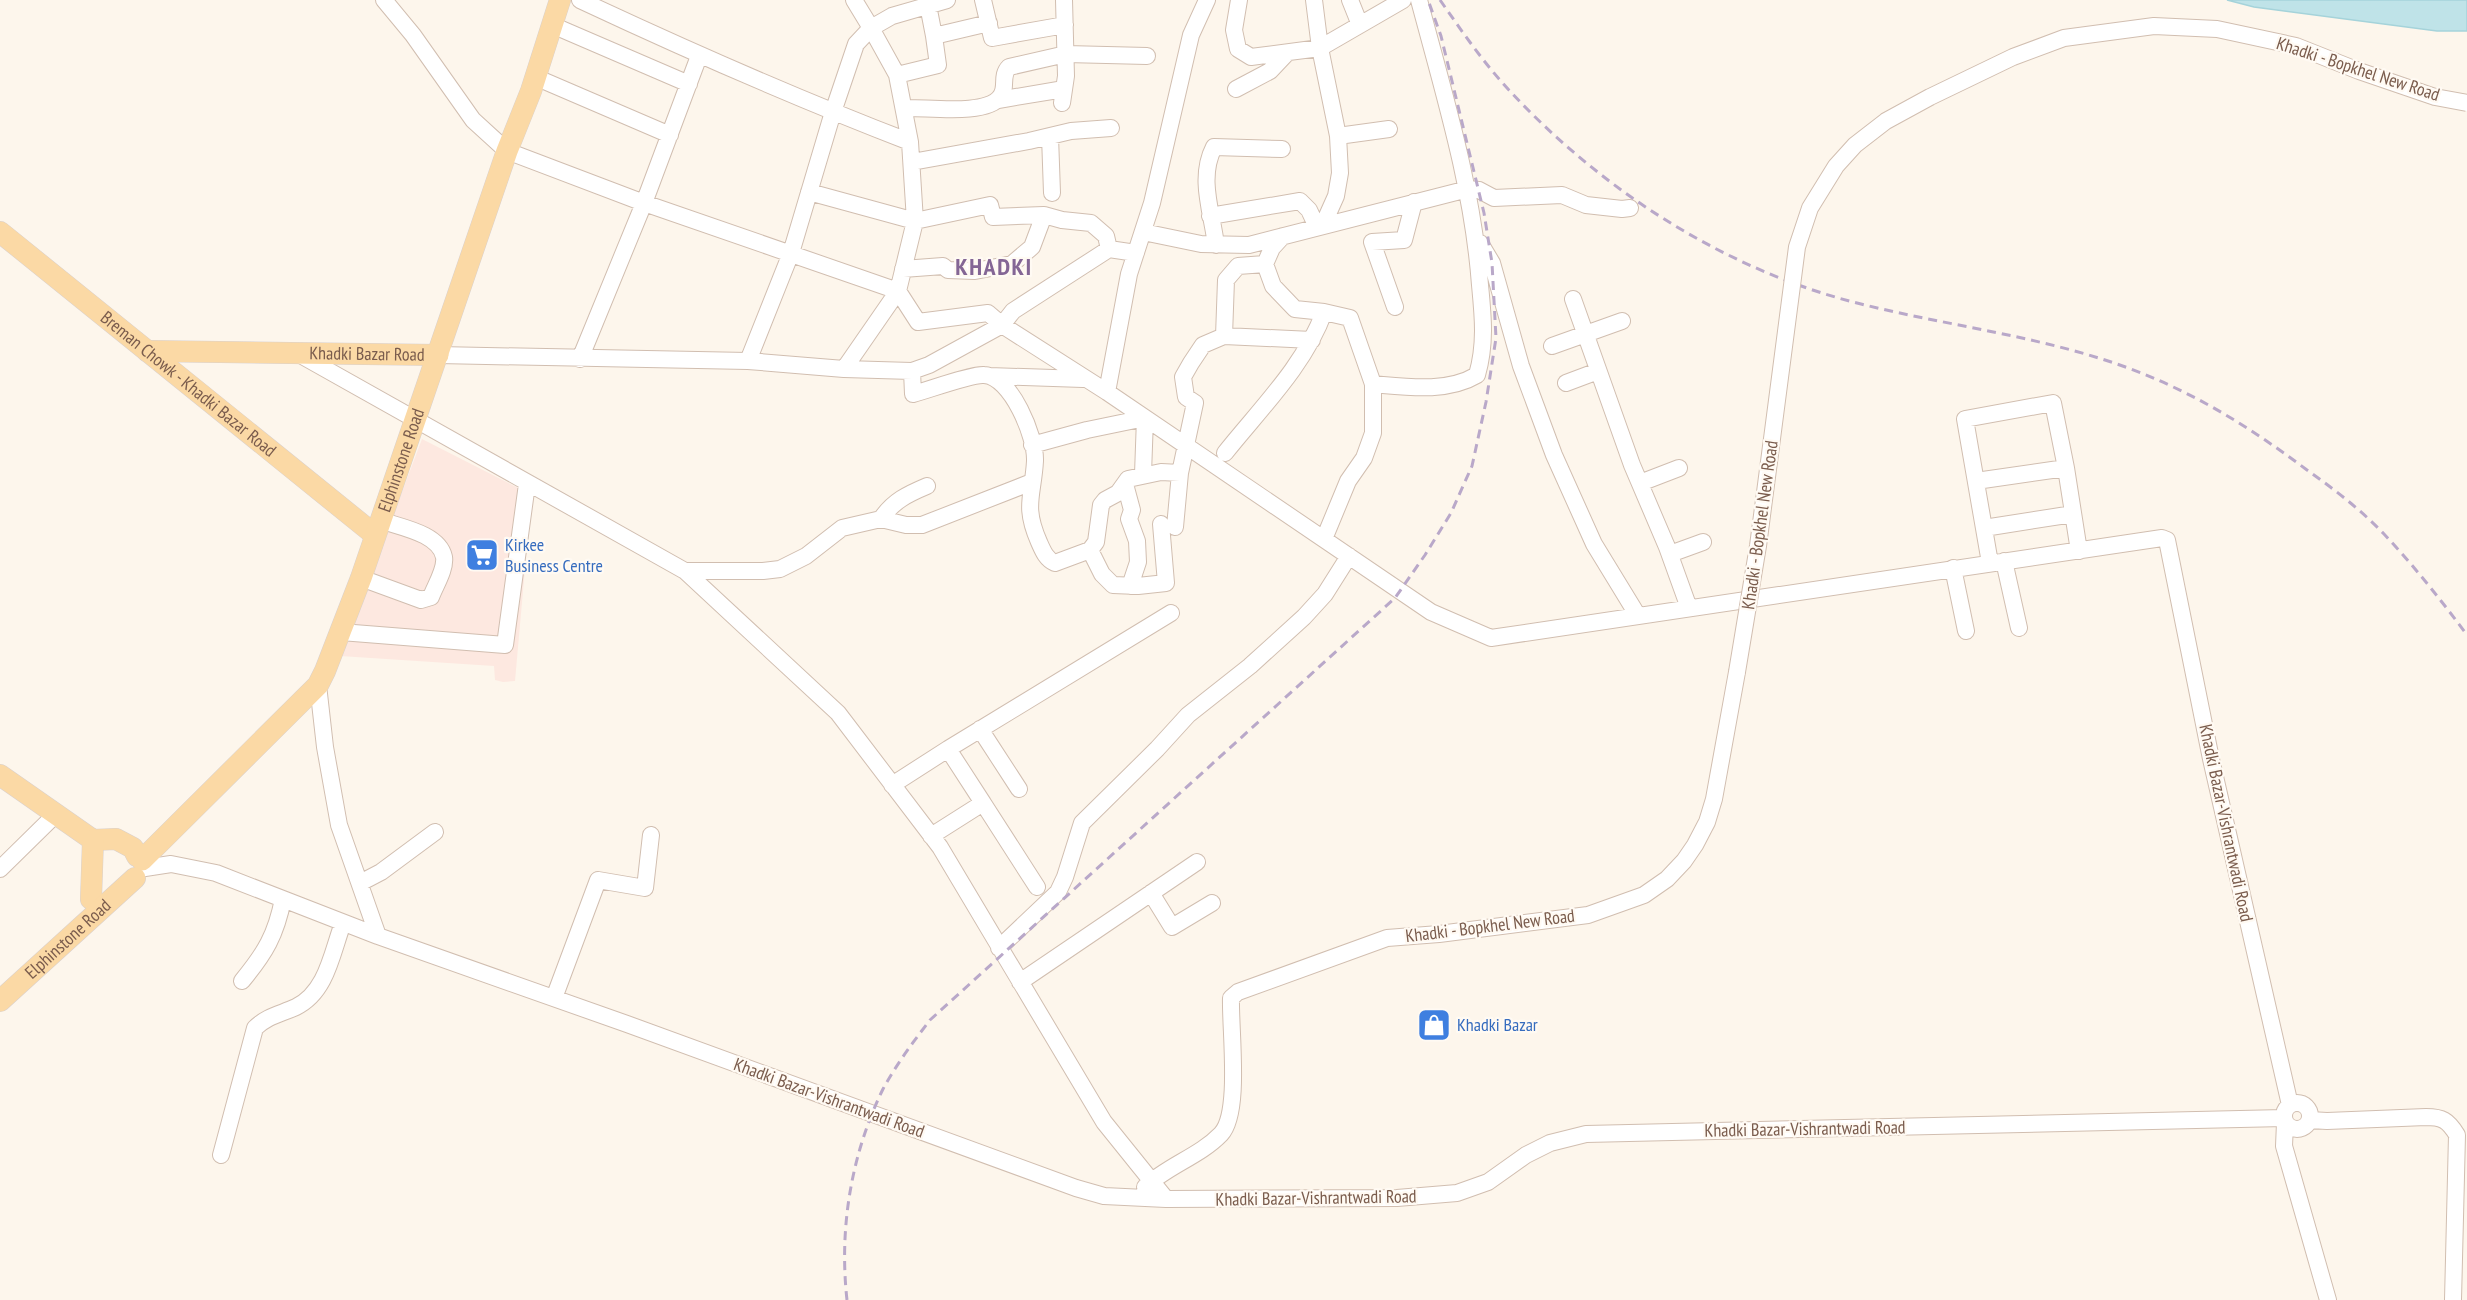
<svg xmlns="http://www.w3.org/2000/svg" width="2467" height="1300" font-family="'PT Sans Narrow',sans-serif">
  <rect width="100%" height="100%" fill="#fdf6ec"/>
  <path fill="#fde8e0" d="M 422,439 L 528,493 L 531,501 L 515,681 L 503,682 L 495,680 L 494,666 L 340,656 Z"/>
  <path fill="#bfe3e8" stroke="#a5d3da" stroke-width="1.5" d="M 2227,0 L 2467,0 L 2467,31 L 2437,31 L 2254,7 Z"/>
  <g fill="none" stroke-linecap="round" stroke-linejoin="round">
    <defs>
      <path id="minor" d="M 384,0 L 413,35 L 473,120 L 507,151 L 644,203 L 898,291 L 918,322 L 988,313 L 1002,325 L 1013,311 L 1109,249
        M 580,0 C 689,51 798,99 910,142
        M 854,0 L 871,28 L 892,16 L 947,0
        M 983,0 L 992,38 L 1065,25
        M 1239,0 L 1234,30 L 1238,49 L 1251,57 L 1320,48 L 1403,0
        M 1314,0 L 1320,48 L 1338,136 L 1340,173 L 1336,196 L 1323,225
        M 1350,0 L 1360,25
        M 928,5 L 934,36 L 989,23
        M 552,25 L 689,84
        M 897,75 L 938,65 L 934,36
        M 535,77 L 670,135
        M 1236,89 L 1270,71 L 1287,53
        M 998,100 L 1064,89
        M 1062,103 L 1066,76 L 1064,0
        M 904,108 C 927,107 986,116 1000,97 C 1008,88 1000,76 1009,67 L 1066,54 L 1147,56
        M 1050,136 L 1052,193
        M 1338,136 L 1389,129
        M 912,162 L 1029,141 L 1071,131 L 1111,128
        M 809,192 L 915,221 L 990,205 L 993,217 L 1044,215 L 1062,220 L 1091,223 L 1106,236 L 1109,249 L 1136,253
        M 1210,216 L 1300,201 L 1309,210 L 1317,227
        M 1143,232 L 1201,244 L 1249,245 L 1468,189 L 1479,190 L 1494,198 L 1562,195 L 1586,205 L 1622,209 L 1630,208
        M 1283,236 L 1272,248 L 1265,264 L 1273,286 L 1295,309 L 1324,312 L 1350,318 L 1373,384
        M 1480,243 L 1492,263 L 1521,366 L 1554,455 L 1594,544 L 1638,616
        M 1216,245 C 1212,212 1198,178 1214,147 L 1282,149
        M 903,269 L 943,266 L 948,270 L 975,271 L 1012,264 L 1032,247 L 1044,215
        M 1573,299 L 1632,465 L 1667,547 L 1689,608
        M 1395,307 L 1372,242 L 1404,240 L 1414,202
        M 1224,336 L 1226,280 L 1238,266 L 1265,264
        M 1552,346 L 1622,321
        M 297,353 L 685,571 L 838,713 L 940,847 L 1104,1122 L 1166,1199
        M 438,355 L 748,361 L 844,369 L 912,371 L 929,365 L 1002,325 L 1107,392 L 1431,612 L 1491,638 L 2162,538 L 2167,540 L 2211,759 L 2290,1105
        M 580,359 L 644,203 L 699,56
        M 748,361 L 791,253 L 833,112 L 856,44 L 871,28 L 897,75 L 910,142 L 915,221 L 898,291 L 844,369
        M 912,371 L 913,394 C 928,390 972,374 984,375 C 1011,376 1036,437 1035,461 C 1033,496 1023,506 1039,542 C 1043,551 1046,559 1055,563 L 1090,550 L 1096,542 L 1101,505 L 1105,500 L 1118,493 L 1128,479 L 1161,472 L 1180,473
        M 989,376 L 1083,379
        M 1566,383 L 1598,371
        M 1107,392 L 1129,274 L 1152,203 L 1191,35 L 1207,0
        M 1032,445 L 1087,430 L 1145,418 L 1143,474
        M 1225,453 C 1260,409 1305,365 1324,312
        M 1976,481 L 2066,468
        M 1640,483 L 1679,468
        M 1125,484 L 1132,510 L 1129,519 L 1137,541 L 1138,562 L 1130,586
        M 927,486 C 908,494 893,501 881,519 L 906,525 L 922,525 L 1032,482
        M 1175,527 L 1180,473 L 1195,403 L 1186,397 L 1183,377 L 1191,363 L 1203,345 L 1224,336 L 1312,340
        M 1984,528 L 2073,514
        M 1324,539 L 1348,481 L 1364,458 L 1373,433 L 1373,384 C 1407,387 1447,393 1477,375 C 1486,344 1483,316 1480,285 C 1473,188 1444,94 1419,0
        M 1090,550 L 1102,574 L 1113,585 L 1138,586 L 1166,583 L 1161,524
        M 1670,554 L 1703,542
        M 2004,561 L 2019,628
        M 1990,563 L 1965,419 L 2053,403 L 2066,468 L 2079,551
        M 1953,568 L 1966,631
        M 685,571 L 763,571 L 780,569 L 806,556 L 842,528 L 881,519
        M 361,578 L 421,600 L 431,597 C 435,586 446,569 444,557 C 439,533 399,527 380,520
        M 341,632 L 505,645 L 527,484
        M 318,685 L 325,747 L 339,825 L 378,936
        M 980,729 L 1019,789
        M 948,749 L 1171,613
        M 892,785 L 948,749 L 983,803 L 931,836
        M 983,803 L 1037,887
        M 145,868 L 171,864 L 216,873 L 378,936 L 627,1024 L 1076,1188 L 1104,1196 L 1166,1199 L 1397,1198 L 1457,1193 L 1488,1182 L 1526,1155 L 1550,1143 L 1586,1134 L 2284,1118
        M 0,869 L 55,815
        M 360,883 L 381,872 L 435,832
        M 1151,893 L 1172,927 L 1212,903
        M 999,948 L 1058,892 L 1065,877 L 1082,823 L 1157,749 L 1188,715 L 1250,666 L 1304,617 L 1325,594 L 1349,556
        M 242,981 C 265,953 276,935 283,899
        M 1020,982 L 1197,862
        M 554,998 L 598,880 L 645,888 L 651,835
        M2284 1116a13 13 0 1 1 26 0a13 13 0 1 1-26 0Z
        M 2310,1120 L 2327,1121 L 2426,1117 C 2442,1117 2448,1120 2457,1135 L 2453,1300
        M 2285,1123 L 2284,1146 L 2328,1300
        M 221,1155 L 255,1028 C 267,1016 281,1014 296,1007 C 327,992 332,952 343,923
        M 1145,1187 C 1167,1166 1200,1156 1221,1134 C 1241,1113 1230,1030 1231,998 L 1238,992 L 1387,938 L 1439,934 L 1588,915 L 1644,895 L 1667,879 L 1684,861 L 1695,845 L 1707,822 L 1714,799 L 1737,672"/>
      <g id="major">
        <path id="s1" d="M 0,232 L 375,535"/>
        <path id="s2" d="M 147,351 L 438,355"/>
        <path d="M 0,775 L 93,840 L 116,839 L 133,848 L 137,856"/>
        <path id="s3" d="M 142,860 L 318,685 L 325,671 L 361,578 L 507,151 L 531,91 L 560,0"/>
        <path d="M 91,899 L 93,840"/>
        <path id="s4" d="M 0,1001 L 135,878"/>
      </g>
    </defs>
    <use href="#minor" stroke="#d1beb0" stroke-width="18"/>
    <use href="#major" stroke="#dad1cd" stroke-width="22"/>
    <use href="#minor" stroke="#fff" stroke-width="16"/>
    <use href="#major" stroke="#fbd9a5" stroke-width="21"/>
    <path stroke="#b9a8c9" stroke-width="3" stroke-dasharray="9 6" stroke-linecap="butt" d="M 1440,0 C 1461,30 1483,62 1508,89 C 1602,191 1727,271 1861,304 C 1965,330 2071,339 2169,385 C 2219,408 2263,437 2307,470 C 2334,489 2361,510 2384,534 C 2414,566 2441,600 2467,635
      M 847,1300 C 839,1228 851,1155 883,1089 C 896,1065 913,1042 930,1020 L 1395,598 L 1425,555 L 1451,513 L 1472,466 L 1486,402 L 1496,338 L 1492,263 L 1484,213 L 1441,36 L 1428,0"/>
    <defs>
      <path id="minor-bridge" d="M 1737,672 L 1758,546 L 1797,247 L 1810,208 L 1836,166 L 1855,145 L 1886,121 L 1930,97 L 2013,57 L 2064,38 L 2154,26 L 2217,29 L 2296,46 L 2359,71 L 2435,97 L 2467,103"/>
    </defs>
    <use href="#minor-bridge" stroke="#d1beb0" stroke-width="18" stroke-linecap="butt"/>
    <use href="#minor-bridge" stroke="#fff" stroke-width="16"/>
  </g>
  <defs>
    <symbol id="supermarket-square" viewBox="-11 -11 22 22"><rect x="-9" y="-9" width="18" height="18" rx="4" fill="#3f7fe0" stroke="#fffaf3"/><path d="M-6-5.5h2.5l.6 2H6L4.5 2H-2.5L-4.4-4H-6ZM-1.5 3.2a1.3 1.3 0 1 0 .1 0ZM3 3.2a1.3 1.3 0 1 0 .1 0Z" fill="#fff"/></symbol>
    <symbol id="shop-square" viewBox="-11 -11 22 22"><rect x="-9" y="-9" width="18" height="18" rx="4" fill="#3f7fe0" stroke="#fffaf3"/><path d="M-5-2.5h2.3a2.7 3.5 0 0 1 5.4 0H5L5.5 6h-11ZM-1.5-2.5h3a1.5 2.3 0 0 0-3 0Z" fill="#fff"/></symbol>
  </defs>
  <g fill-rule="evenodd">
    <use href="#supermarket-square" x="463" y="536" width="38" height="38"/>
    <use href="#shop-square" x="1415" y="1006" width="38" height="38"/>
  </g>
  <g text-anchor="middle" stroke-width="4.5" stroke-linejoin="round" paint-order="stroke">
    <g font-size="18" fill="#7a5c4d" stroke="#fffaf3">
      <text transform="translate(2358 69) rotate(18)" y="6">Khadki - Bopkhel New Road</text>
      <text dy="6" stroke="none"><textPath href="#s2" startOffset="220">Khadki Bazar Road</textPath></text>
      <text dy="6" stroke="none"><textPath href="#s1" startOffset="242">Breman Chowk - Khadki Bazar Road</textPath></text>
      <text dy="6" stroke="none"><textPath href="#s3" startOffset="488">Elphinstone Road</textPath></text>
      <text transform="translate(1760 525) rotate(-82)" y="6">Khadki - Bopkhel New Road</text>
      <text transform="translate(2226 823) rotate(78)" y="6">Khadki Bazar-Vishrantwadi Road</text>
      <text transform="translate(1490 926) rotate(-7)" y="6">Khadki - Bopkhel New Road</text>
      <text dy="6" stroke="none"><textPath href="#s4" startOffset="92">Elphinstone Road</textPath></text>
      <text transform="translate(829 1098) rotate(20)" y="6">Khadki Bazar-Vishrantwadi Road</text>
      <text transform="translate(1805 1129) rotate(-1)" y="6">Khadki Bazar-Vishrantwadi Road</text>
      <text transform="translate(1316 1198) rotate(-1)" y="6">Khadki Bazar-Vishrantwadi Road</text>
    </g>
    <g font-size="18" fill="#366cbe" stroke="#fffaf3" text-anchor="start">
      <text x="505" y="551">Kirkee<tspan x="505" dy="21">Business Centre</tspan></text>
      <text x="1457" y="1031">Khadki Bazar</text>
    </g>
    <g font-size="24" font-weight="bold" letter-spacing="1.5" fill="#846695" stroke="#fffaf3">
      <text x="994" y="275">KHADKI</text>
    </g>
  </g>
</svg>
